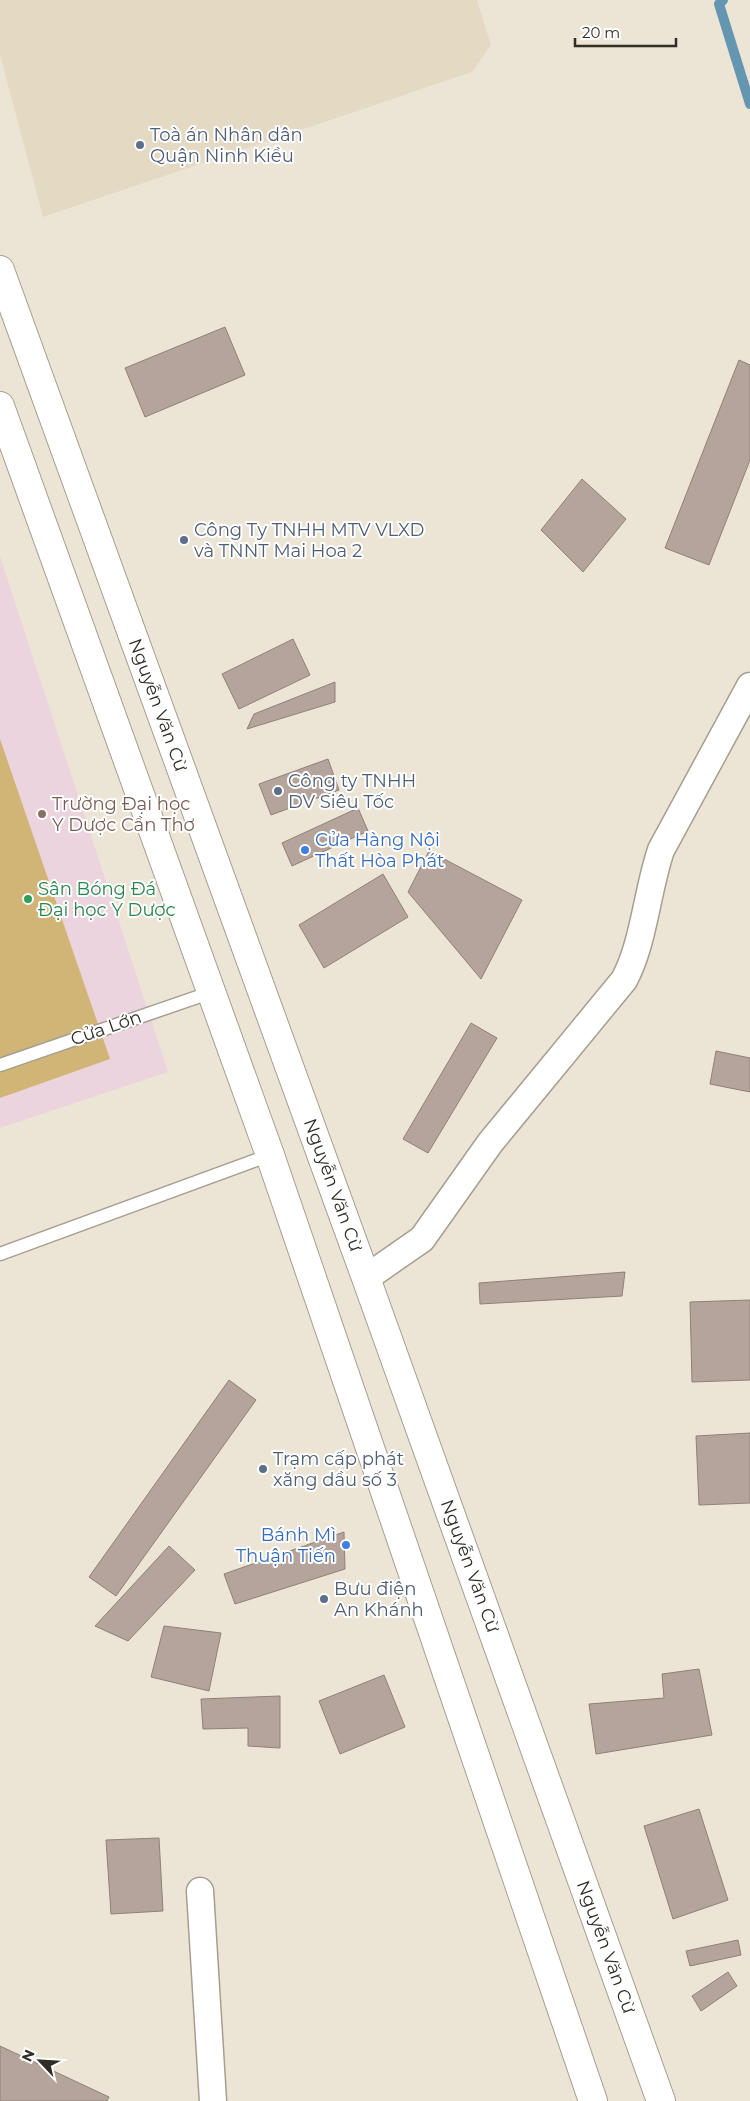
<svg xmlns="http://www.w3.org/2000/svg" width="750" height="2101" font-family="Montserrat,sans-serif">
  <rect width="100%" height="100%" fill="#ece5d5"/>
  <path fill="#e4dac3" d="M 0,0 L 477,0 L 491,45 L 472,72 L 43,217 L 0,55 Z"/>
  <path fill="#ecd4de" d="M 0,556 L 168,1072 L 0,1128 Z"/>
  <path fill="#d1b577" d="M 0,739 L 110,1059 L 0,1098 Z"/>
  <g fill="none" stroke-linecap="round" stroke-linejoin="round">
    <path stroke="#6596b1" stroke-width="10" d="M 723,0 L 719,4 L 750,104"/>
  </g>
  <path fill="#b5a49c" stroke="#908078" d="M 225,327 L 245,375 L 145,417 L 125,368 Z
    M 739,360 L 750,365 L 750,460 L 709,565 L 665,548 Z
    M 582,479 L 626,519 L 583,572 L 541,530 Z
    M 293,639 L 310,675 L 239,709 L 222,674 Z
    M 335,682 L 335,702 L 247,729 L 254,714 Z
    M 328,759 L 339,790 L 271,815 L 259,784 Z
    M 358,808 L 368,831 L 292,866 L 282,843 Z
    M 429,851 L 522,900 L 481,979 L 408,892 Z
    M 383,874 L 408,917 L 324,968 L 299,925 Z
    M 471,1023 L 497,1038 L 428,1153 L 403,1139 Z
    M 716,1051 L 750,1058 L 750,1092 L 710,1084 Z
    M 625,1272 L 622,1296 L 480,1304 L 479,1283 Z
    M 750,1300 L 750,1380 L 692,1382 L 690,1302 Z
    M 229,1380 L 256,1400 L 116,1596 L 89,1577 Z
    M 750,1433 L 750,1503 L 699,1505 L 696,1436 Z
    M 344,1532 L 345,1569 L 235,1604 L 224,1574 Z
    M 169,1546 L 195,1570 L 128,1641 L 95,1626 Z
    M 164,1626 L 221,1633 L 209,1691 L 151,1677 Z
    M 699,1669 L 712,1735 L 596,1754 L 589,1704 L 664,1698 L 662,1674 Z
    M 384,1675 L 405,1727 L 340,1754 L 319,1701 Z
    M 280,1696 L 280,1748 L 248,1746 L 248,1728 L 203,1729 L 201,1699 Z
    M 699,1809 L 728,1900 L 673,1919 L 644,1826 Z
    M 159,1838 L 163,1911 L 111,1914 L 106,1840 Z
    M 738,1940 L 741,1955 L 690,1966 L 686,1951 Z
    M 728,1972 L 737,1986 L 701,2011 L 692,1996 Z
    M 0,2046 L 109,2097 L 107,2101 L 0,2101 Z"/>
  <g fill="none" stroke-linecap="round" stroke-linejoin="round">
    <defs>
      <path id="service" d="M 0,1065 L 212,992
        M 0,1254 L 270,1155"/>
      <path id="minor" d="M 366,1278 L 422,1239 L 490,1143 L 624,980 C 644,943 647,891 661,850 L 750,686
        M 200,1891 L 213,2101"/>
      <path id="secondary" d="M 0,270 L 366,1278 L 661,2101
        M 0,406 L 270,1155 L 593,2101"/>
    </defs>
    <use href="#service" stroke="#a69f90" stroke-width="15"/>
    <use href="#minor" stroke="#a69f90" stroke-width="29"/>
    <use href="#secondary" stroke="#a69f90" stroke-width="30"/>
    <use href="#service" stroke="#fff" stroke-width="12"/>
    <use href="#minor" stroke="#fff" stroke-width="26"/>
    <use href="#secondary" stroke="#fff" stroke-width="28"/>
  </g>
  <g fill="#5c6f8a" stroke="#fff" stroke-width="2">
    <circle cx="140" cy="145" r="5"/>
    <circle cx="184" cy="540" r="5"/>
    <circle cx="278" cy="791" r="5"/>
    <circle cx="263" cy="1469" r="5"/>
    <circle cx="324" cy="1599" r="5"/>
  </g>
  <circle fill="#8d6e63" stroke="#fff" stroke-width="2" cx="42" cy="814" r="5"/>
  <g fill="#3f7fe0" stroke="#fff" stroke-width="2">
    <circle cx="305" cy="850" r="5"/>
    <circle cx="346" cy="1545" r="5"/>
  </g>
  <circle fill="#2e9e5b" stroke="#fff" stroke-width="2" cx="28" cy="899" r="5"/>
  <g text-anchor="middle" stroke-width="4" stroke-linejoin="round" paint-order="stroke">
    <g font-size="18" fill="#4e5e75" stroke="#fff" text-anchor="start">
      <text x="150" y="141">Toà án Nhân dân<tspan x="150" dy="21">Quận Ninh Kiều</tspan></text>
      <text x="194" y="536">Công Ty TNHH MTV VLXD<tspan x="194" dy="21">và TNNT Mai Hoa 2</tspan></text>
      <text x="288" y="787">Công ty TNHH<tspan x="288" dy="21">DV Siêu Tốc</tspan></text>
      <text x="273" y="1465">Trạm cấp phát<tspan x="273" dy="21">xăng dầu số 3</tspan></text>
      <text x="334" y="1595">Bưu điện<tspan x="334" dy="21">An Khánh</tspan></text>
    </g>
    <g font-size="18" fill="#302d27" stroke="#fff">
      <text transform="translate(158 705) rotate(70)" y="6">Nguyễn Văn Cừ</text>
      <text transform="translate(106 1028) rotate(-19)" y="6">Cửa Lớn</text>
      <text transform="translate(333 1185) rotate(70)" y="6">Nguyễn Văn Cừ</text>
      <text transform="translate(470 1566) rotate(70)" y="6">Nguyễn Văn Cừ</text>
      <text transform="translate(606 1947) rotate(70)" y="6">Nguyễn Văn Cừ</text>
    </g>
    <g font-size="18" fill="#785e54" stroke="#fff" text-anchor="start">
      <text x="52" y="810">Trường Đại học<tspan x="52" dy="21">Y Dược Cần Thơ</tspan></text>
    </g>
    <g font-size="18" fill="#366cbe" stroke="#fff" text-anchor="start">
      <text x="315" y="846">Cửa Hàng Nội<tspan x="315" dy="21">Thất Hòa Phát</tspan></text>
      <text x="336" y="1541" text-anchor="end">Bánh Mì<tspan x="336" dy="21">Thuận Tiến</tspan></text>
    </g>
    <g font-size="18" fill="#27864d" stroke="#fff" text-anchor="start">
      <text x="38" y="895">Sân Bóng Đá<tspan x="38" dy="21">Đại học Y Dược</tspan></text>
    </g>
  </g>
  <g transform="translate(40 2061) rotate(295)" stroke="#ffffff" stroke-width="4" paint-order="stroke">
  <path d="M0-4L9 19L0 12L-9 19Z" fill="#302d27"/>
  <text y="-8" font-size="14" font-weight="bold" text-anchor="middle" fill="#302d27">N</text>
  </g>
  <path d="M575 38v8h101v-8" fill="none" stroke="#302d27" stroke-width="2.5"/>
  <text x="582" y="38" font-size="15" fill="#302d27" stroke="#ffffff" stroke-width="4" paint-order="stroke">20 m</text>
</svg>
